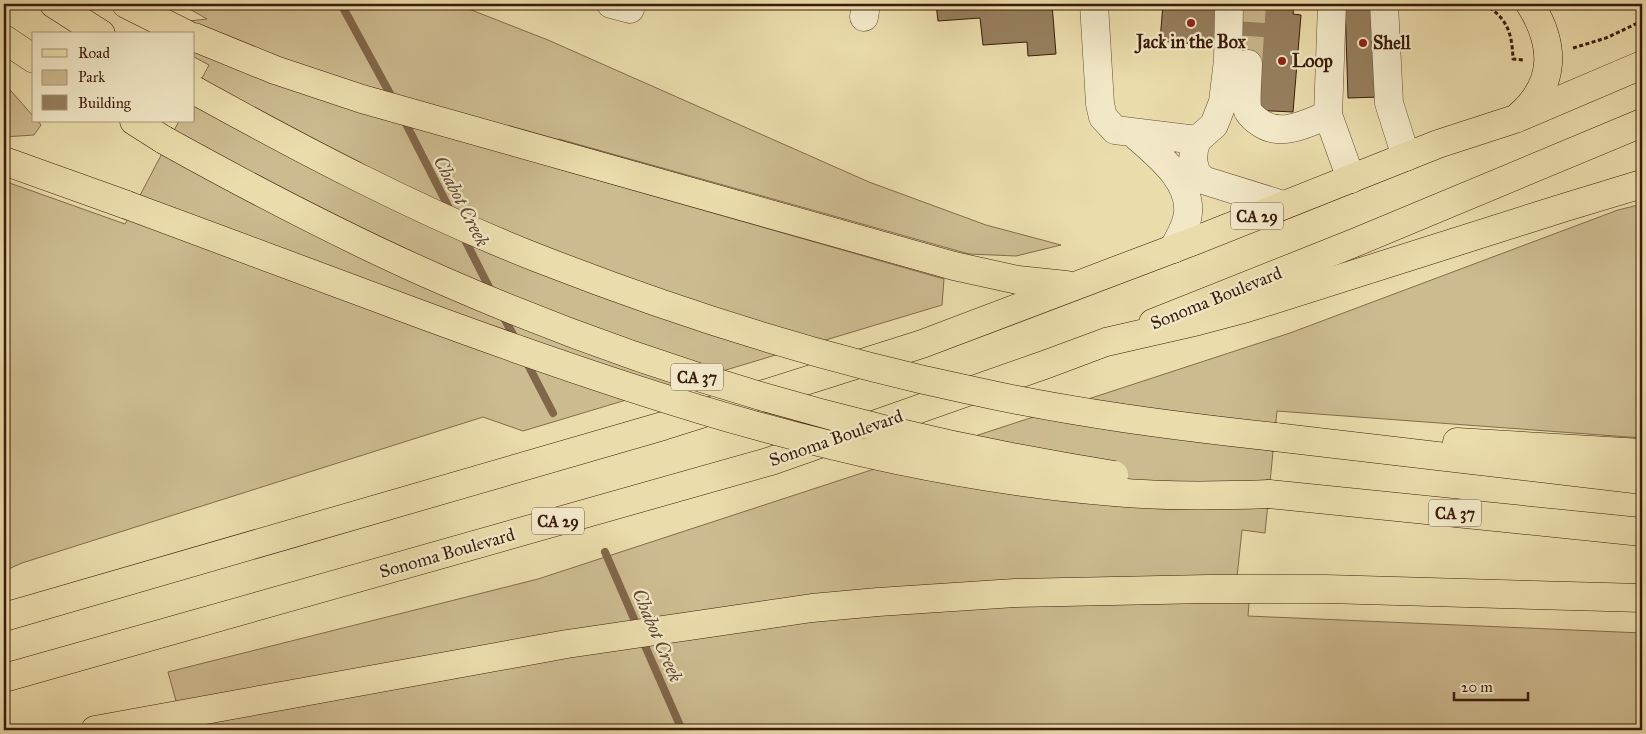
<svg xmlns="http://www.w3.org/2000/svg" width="1646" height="734" font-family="'IM FELL Great Primer',serif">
  <rect width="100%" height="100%" fill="#ebdcab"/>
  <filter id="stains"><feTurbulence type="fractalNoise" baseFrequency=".004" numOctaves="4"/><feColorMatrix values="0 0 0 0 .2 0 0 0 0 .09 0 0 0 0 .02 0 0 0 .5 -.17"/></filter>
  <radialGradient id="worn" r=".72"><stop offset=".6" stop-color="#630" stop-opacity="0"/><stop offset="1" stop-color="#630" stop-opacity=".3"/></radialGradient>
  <path fill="#cdbb90" stroke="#846b4d" d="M 181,4 L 456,4 L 548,40 L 869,182 L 986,225 L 1061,245 L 1016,256 L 969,254 L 559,139 L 552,167 L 944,279 L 942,305 L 523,431 L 483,417 L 22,563 L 4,571 L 4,181 L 125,224 L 179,121 L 194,121 L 194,93 L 209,65 L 194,57 L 194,34 L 189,21 L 207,19 Z
    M 4,83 L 34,117 L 34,121 L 38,121 L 41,125 L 34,135 L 4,137 Z
    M 1642,204 L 1642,438 L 1277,411 L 1265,533 L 1242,530 L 1237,577 L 1250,590 L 1248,616 L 1642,633 L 1642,730 L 184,730 L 168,672 L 538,579 L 1290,333 L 1618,210 Z"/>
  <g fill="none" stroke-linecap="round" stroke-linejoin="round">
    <path stroke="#80674a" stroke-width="8" d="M 341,4 L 394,101
      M 403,118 L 451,212
      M 463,236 L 492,293
      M 502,314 L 517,342
      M 526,361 L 553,413
      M 605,552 L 638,628
      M 642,639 L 682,730"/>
  </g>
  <path fill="#967f5e" stroke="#3a1b0a" d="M 936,4 L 1052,4 L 1056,54 L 1028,56 L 1027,42 L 983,45 L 980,18 L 938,21 Z
    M 1163,4 L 1225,4 L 1218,46 L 1160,41 Z
    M 1243,4 L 1294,4 L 1293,14 L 1301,15 L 1293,112 L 1251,110 L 1240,64 Z
    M 1345,4 L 1378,4 L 1381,97 L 1348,98 Z"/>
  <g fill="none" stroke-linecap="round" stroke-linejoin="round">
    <path stroke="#c8b58b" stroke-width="28" stroke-dasharray="28 14" stroke-linecap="butt" d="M 1248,64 L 1252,4"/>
    <defs>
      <path id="minor" d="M 611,4 L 630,9 L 631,4
        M 1094,4 L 1100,104 L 1103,117 L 1115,130 L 1197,140
        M 1229,4 L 1228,60 L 1223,102 L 1214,125 L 1197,140 L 1194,149 L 1193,161 L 1196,172 L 1203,180 L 1283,205
        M 1332,4 L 1328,115 L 1351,179
        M 1384,4 L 1389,103 L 1406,157
        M 864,17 L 866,4
        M 1248,64 C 1248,74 1245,103 1248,111 C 1251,116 1257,121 1262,124 C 1283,137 1307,123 1328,115
        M 1133,133 C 1155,153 1191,179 1188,213 C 1187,226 1179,238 1173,249"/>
      <path id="major" d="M 1153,323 L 1354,243 L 1642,123"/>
      <path id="highway" d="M 54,4 L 101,34
        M 126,4 L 186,34
        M 194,37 L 275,70 L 362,99 L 954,266 L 1018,280 L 1066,285
        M 4,39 L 34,59
        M 1519,116 C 1557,83 1555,44 1530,4
        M 134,121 L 164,140
        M 4,161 L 127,205
        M 1275,437 L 1642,480
        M 1457,442 L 1642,453
        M 1269,494 L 1642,532
        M 4,617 L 663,426 L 922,344 L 1194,241 L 1438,144 L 1515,119 L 1642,65
        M 4,678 L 771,461 L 1047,364 L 1106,342 L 1198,321 L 1247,308 L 1566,207 L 1642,184
        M 95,730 L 567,644 L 812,608 L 878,602 L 1015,593 L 1208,589 L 1326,589 L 1642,598"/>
    </defs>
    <use href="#minor" stroke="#664b32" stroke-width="29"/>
    <use href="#major" stroke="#3a1b0a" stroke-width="29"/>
    <use href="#highway" stroke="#3a1b0a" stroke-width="29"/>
    <path stroke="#3a1b0a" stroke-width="3" stroke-dasharray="4 2.5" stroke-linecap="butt" d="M 1484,4 C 1507,18 1512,32 1513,59 L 1523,60
      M 1573,48 L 1606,38 L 1642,21"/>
    <use href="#minor" stroke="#f2e8c8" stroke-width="28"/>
    <use href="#major" stroke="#ebdcab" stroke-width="28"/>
    <use href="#highway" stroke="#ebdcab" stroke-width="28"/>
    <defs>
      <path id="highway-bridge" d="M 194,90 C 306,152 420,212 540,259 C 681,314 825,360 974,391 C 1073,413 1174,426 1275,437
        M 164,140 C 256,191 349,240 446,282 C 659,375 885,439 1114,475
        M 127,205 C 222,240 317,275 412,311 C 639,395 871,473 1114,492 C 1166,497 1217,496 1269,494"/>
    </defs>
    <use href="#highway-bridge" stroke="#3a1b0a" stroke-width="29" stroke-linecap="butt"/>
    <use href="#highway-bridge" stroke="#ebdcab" stroke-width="28"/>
  </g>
  <g fill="#8f2418" stroke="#f2e8c8" stroke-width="2">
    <circle cx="1191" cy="23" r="5"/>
    <circle cx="1363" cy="43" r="5"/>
    <circle cx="1282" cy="61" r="5"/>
  </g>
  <g text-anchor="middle" stroke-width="4.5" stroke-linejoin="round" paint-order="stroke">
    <g fill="#f2e8c8" stroke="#715843" stroke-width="1">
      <rect x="1231" y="202.5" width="52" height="27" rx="4"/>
      <rect x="671" y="363.5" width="52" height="27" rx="4"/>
      <rect x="1429" y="499.5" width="52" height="27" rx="4"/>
      <rect x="532" y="507.5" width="52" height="27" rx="4"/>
    </g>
    <g font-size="16" font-weight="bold" fill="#3a1b0a">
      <text x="1257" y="222">CA 29</text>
      <text x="697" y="383">CA 37</text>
      <text x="1455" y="519">CA 37</text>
      <text x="558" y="527">CA 29</text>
    </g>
    <g font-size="18" font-weight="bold" fill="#3a1b0a" stroke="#f2e8c8" text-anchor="start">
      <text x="1191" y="48" text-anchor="middle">Jack in the Box</text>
      <text x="1373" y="49">Shell</text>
      <text x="1292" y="67">Loop</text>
    </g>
    <g font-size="18" fill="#3a1b0a" stroke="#f2e8c8">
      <text transform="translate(1216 298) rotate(-22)" y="6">Sonoma Boulevard</text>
      <text transform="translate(836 438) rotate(-19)" y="6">Sonoma Boulevard</text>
      <text transform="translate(447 553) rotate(-16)" y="6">Sonoma Boulevard</text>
    </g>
    <g font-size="19" font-style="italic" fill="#63472f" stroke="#f2e8c8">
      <text transform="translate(462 201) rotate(63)" y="7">Chabot Creek</text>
      <text transform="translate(658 635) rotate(67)" y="7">Chabot Creek</text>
    </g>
  </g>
  <rect width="1646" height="734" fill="none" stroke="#ebdcab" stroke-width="20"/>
  <rect x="5" y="5" width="1636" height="724" fill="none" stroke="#3a1b0a" stroke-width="2.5"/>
  <rect x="10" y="10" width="1626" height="714" fill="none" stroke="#3a1b0a"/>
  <rect x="32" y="32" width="162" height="90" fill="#f2e8c8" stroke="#a8967c"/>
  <rect x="42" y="49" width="25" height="8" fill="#ebdcab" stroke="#a8967c"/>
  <text x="78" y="58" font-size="15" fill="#3a1b0a">Road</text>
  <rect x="42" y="70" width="25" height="15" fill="#cdbb90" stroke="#a8967c"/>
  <text x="78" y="82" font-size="15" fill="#3a1b0a">Park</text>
  <rect x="42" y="95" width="25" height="15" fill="#967f5e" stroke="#a8967c"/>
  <text x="78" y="108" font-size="15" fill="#3a1b0a">Building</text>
  <path d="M1454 692v8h74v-8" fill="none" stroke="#3a1b0a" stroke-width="2.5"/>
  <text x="1461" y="692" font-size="15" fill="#3a1b0a" stroke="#f2e8c8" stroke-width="4" paint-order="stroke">20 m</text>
  <rect width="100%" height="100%" filter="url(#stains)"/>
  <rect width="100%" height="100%" fill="url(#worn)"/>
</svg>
